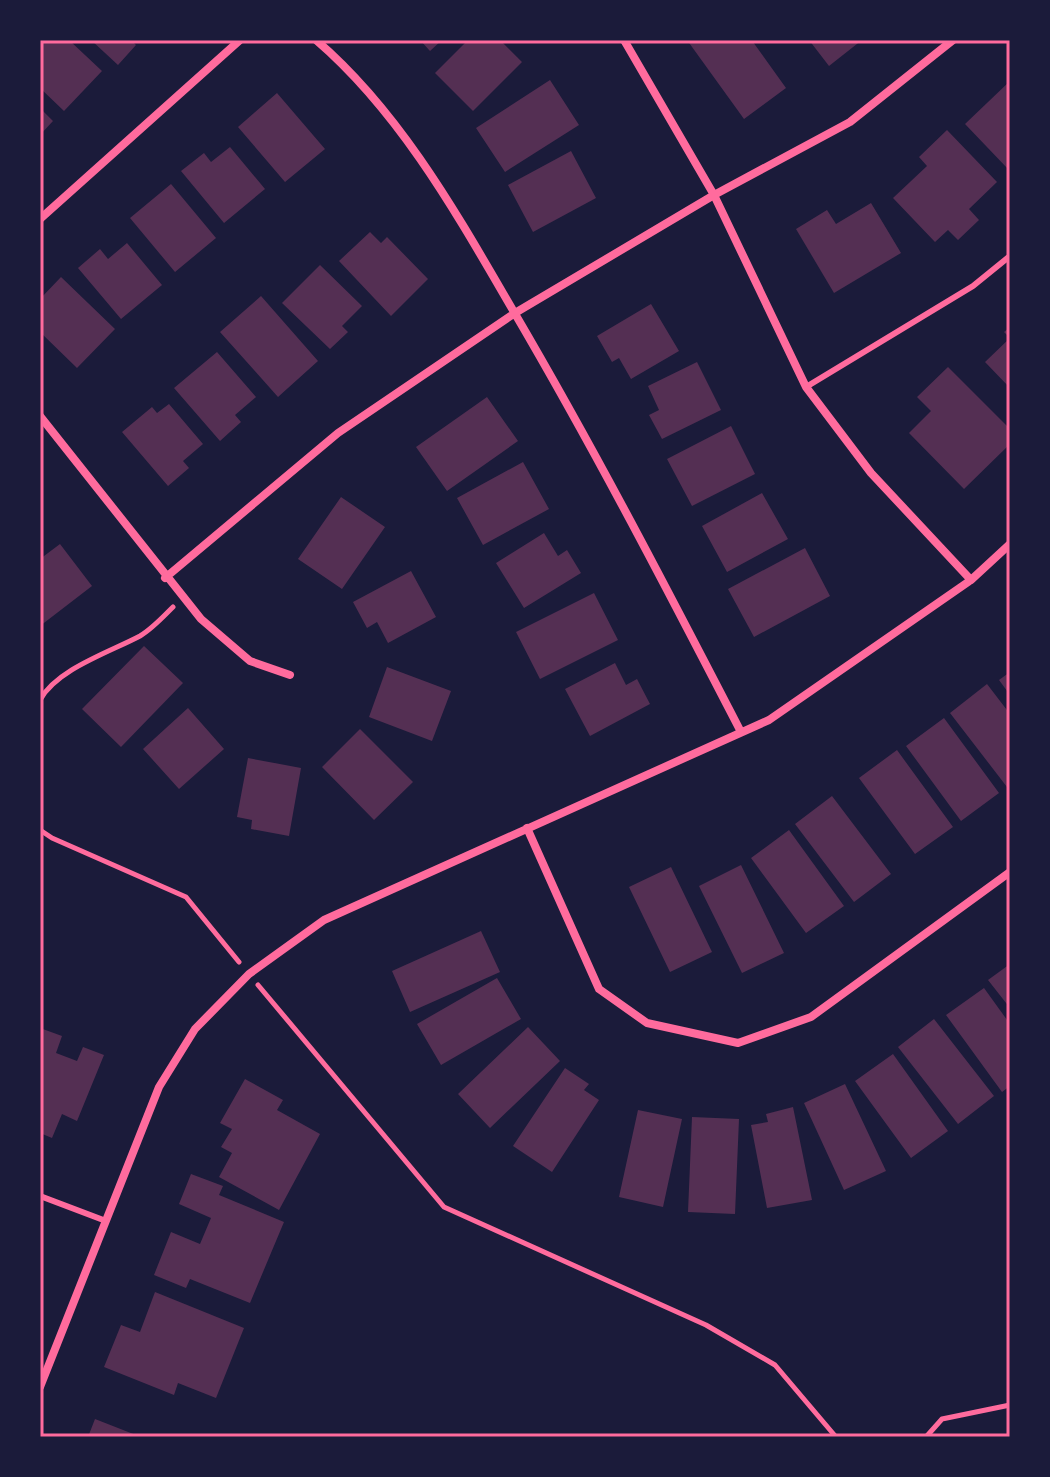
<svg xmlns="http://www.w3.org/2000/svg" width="1050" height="1477" font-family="Manrope,sans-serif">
  <rect width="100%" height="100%" fill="#1b1b3a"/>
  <path fill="#542f53" d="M 40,40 L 69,40 L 102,71 L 64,111 L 40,88 Z
    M 91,40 L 131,40 L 136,45 L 118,65 Z
    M 420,40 L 442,40 L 430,51 Z
    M 468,40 L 500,40 L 522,62 L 473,111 L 435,73 Z
    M 687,40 L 756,40 L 753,42 L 786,88 L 744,119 Z
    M 809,40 L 862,40 L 829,66 Z
    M 550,80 L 579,125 L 505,172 L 476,128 Z
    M 1010,81 L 1010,167 L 1008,169 L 965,124 Z
    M 277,93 L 325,149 L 285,182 L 238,127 Z
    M 40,108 L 53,121 L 40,135 Z
    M 947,130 L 997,182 L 969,209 L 979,220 L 958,240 L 948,230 L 935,242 L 893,198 L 927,166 L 919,157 Z
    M 230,147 L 265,189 L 224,223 L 181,171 L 204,153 L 211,162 Z
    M 571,151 L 596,198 L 533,232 L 508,185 Z
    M 171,184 L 216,238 L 175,272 L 130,218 Z
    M 871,203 L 901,253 L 834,293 L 796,229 L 827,210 L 836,224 Z
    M 370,232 L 381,243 L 387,237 L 428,279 L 391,316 L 339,261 Z
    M 127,243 L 162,285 L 121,319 L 78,268 L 100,249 L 108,259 Z
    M 320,265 L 362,306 L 342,326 L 348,332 L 330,349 L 282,303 Z
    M 61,277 L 115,329 L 77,368 L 40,332 L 40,299 Z
    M 261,296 L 318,361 L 278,397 L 220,332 Z
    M 651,304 L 679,351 L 631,379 L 619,358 L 612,362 L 597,336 Z
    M 1010,327 L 1010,388 L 985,362 L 1010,338 L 1004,332 Z
    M 217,352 L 256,397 L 235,415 L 241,422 L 220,441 L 174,388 Z
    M 697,362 L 721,410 L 662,439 L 649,415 L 659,410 L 648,386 Z
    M 948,367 L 1010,429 L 1010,444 L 964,489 L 909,433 L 931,411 L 917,397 Z
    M 487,397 L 518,441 L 447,491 L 416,447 Z
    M 169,404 L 203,444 L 183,461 L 189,468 L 168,486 L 122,432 L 152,407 L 157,413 Z
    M 731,426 L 755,474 L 692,506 L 667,459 Z
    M 523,462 L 549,509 L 483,545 L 457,498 Z
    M 762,493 L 788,539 L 727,572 L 702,526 Z
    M 341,497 L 385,527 L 342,589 L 298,559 Z
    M 544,533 L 558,556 L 567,550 L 581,573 L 524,608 L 496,563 Z
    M 60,544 L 92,586 L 40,626 L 40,559 Z
    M 805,548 L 830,596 L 754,637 L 728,589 Z
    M 411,571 L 436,617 L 388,643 L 377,622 L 367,628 L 353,602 Z
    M 594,593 L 618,640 L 540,679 L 516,632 Z
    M 144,646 L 183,683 L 121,747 L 82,709 Z
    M 615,663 L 626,685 L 637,679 L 650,704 L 590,736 L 565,689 Z
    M 387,667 L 451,691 L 432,741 L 369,717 Z
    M 1010,672 L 1010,695 L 999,680 Z
    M 987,684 L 1010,714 L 1007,787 L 950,713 Z
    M 188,708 L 224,749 L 179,789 L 143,749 Z
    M 944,718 L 999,793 L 961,821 L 906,746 Z
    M 360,729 L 413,782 L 374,820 L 322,767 Z
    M 897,750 L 953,827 L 915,854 L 859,778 Z
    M 248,758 L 301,768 L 289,836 L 251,829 L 252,820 L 237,817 Z
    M 832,796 L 891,874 L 854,902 L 795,824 Z
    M 789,830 L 844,906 L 806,933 L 751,858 Z
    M 741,865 L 784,953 L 742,973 L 699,886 Z
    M 671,867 L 712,952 L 670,972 L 629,887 Z
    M 481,931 L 500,972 L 410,1012 L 392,971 Z
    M 1010,964 L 1010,1008 L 988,980 Z
    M 497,978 L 521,1019 L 441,1065 L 417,1024 Z
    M 984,988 L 1010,1024 L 1010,1086 L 1002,1092 L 946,1015 Z
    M 934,1019 L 994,1096 L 958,1124 L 898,1047 Z
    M 528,1027 L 560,1061 L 490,1128 L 458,1094 Z
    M 40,1028 L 62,1036 L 56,1053 L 77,1061 L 83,1047 L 104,1055 L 77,1121 L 62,1114 L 52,1138 L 40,1133 Z
    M 893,1054 L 948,1131 L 911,1158 L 855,1081 Z
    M 565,1068 L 589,1084 L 584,1090 L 599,1100 L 552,1172 L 513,1146 Z
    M 245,1079 L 283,1100 L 277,1110 L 320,1134 L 279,1210 L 219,1177 L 232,1153 L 221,1147 L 232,1129 L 220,1123 Z
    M 845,1084 L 886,1171 L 844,1190 L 804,1103 Z
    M 793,1107 L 812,1200 L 767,1208 L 751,1125 L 768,1122 L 766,1114 Z
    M 638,1110 L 682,1119 L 663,1207 L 619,1197 Z
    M 692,1117 L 739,1119 L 735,1214 L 688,1212 Z
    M 191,1174 L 223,1186 L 219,1195 L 284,1222 L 250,1303 L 190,1279 L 186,1288 L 154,1275 L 171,1232 L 200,1244 L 211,1218 L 179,1204 Z
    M 155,1292 L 244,1328 L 216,1398 L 178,1383 L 174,1395 L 104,1367 L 121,1325 L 140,1332 Z
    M 95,1419 L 141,1437 L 88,1437 Z"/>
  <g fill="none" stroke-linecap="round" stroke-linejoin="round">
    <path stroke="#ff6b9d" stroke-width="5" d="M 40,700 C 57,669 110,652 140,636 C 152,629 163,617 173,607
      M 40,830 L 52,838 L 186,897 L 239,962
      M 258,985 L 444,1207 L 706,1325 L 775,1365 L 836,1437
      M 926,1437 L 942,1419 L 1010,1405"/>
    <path stroke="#ff6b9d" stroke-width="6" d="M 806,387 L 973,286 L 1010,256
      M 40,1196 L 106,1221"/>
    <path stroke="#ff6b9d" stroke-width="8" d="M 316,40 C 401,113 458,216 514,312 C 595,450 668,591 741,732
      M 624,40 L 714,195 L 806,387 L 871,473 L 971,580
      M 40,219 L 240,40
      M 40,416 L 201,619 L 250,661 L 290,675
      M 165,578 L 338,433 L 515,313 L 714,195 L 850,122 L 953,40
      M 527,828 L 599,989 L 647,1023 L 738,1043 L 811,1017 L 1010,872
      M 40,1387 L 159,1087 L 195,1029 L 249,974 L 324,920 L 769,720 L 971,580 L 1010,544"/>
  </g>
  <rect width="1050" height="1477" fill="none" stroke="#1b1b3a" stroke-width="84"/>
  <rect x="42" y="42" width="966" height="1393" fill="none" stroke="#ff6b9d" stroke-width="3"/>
</svg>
